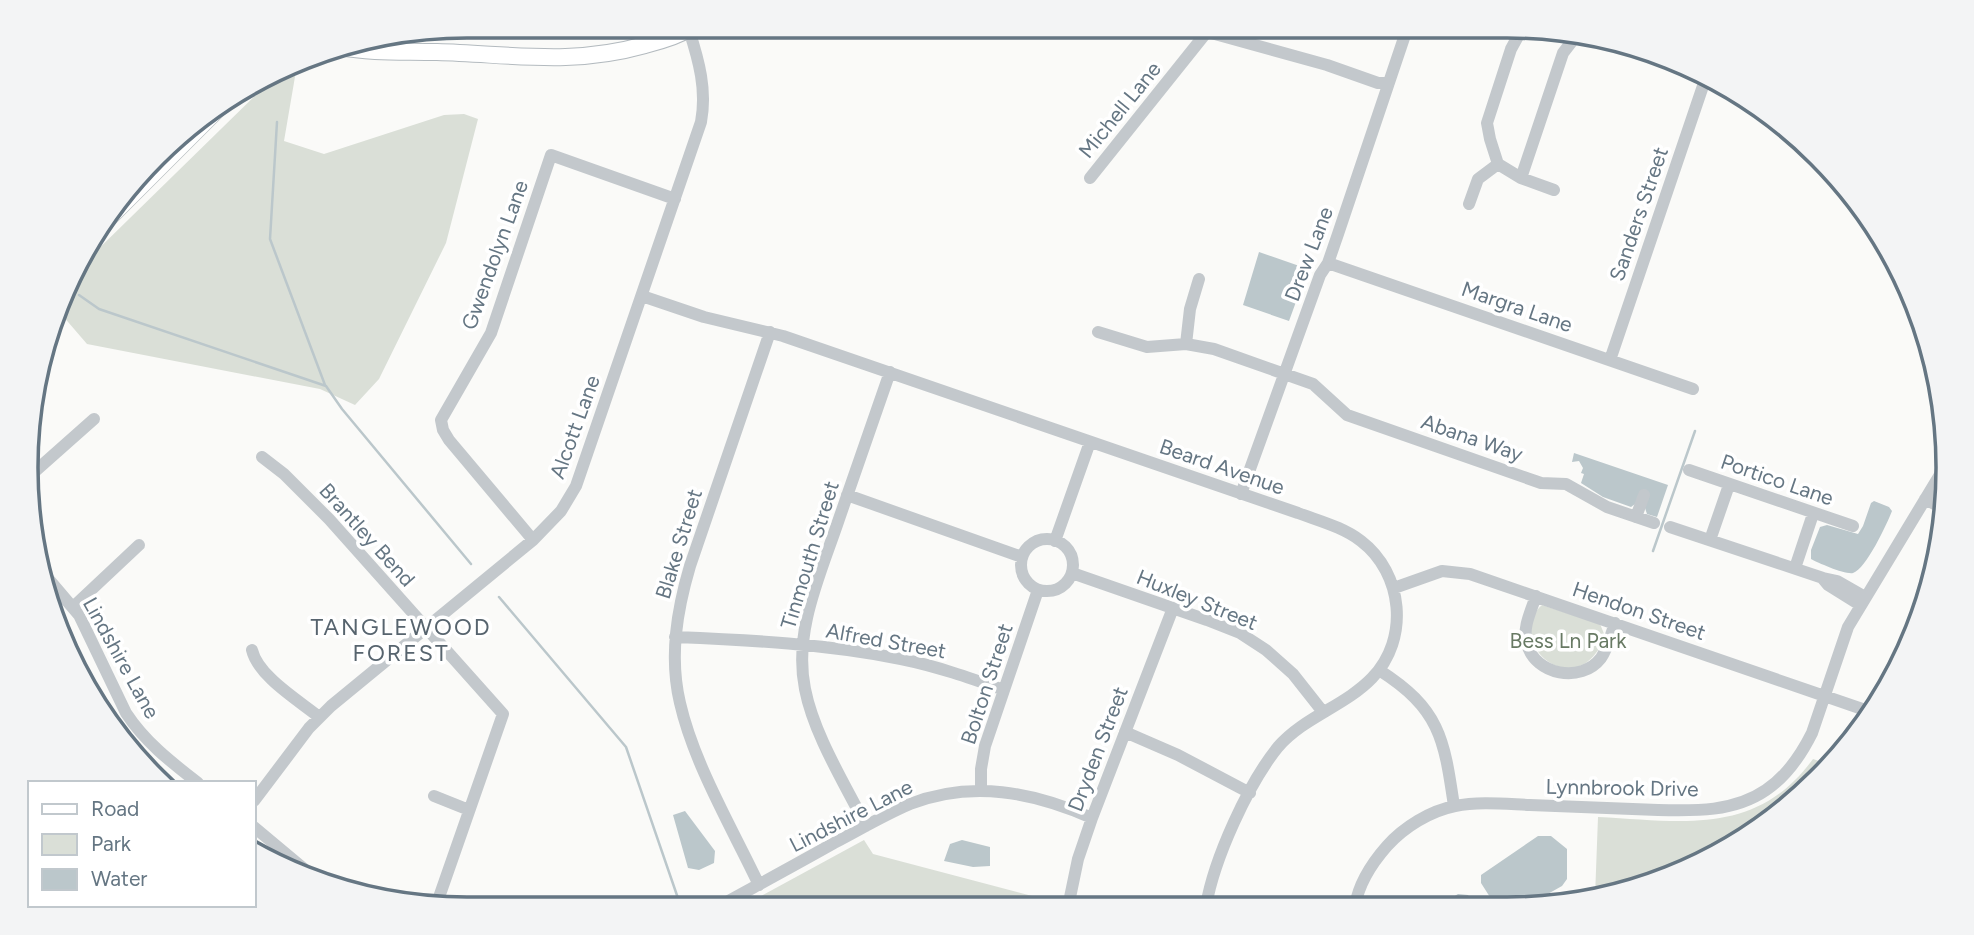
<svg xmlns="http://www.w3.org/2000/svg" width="1974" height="935" font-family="Figtree,sans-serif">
  <rect width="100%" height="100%" fill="#fafaf8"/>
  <path fill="#dadfd7" d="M 297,65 L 284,141 L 324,154 L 444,115 L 464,114 L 478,119 L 446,243 L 379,379 L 355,405 L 320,389 L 87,344 L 62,315 L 83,264 L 273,78 Z
    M 1542,605 L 1600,624 L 1605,636 C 1578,708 1501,642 1542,605 Z
    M 1813,759 L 1828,764 L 1775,818 L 1675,875 L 1595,897 L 1598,817 C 1683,821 1756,837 1813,759 Z
    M 864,840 L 873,854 L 1055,902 L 1050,907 L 739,908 Z"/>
  <path fill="#bbc7cb" d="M 1259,252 L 1308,269 L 1289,321 L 1243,305 Z
    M 1574,453 L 1668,485 L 1657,517 L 1647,514 L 1645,508 L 1635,504 L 1631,507 L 1603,497 L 1581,483 L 1584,474 L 1581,473 L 1583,468 L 1579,461 L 1572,462 Z
    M 1874,501 L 1889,507 L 1892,511 C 1887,524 1866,569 1853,573 C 1846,575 1818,563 1811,559 L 1811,550 L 1820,527 L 1827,525 L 1858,534 L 1863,526 L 1871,503 Z
    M 685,811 L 715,851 L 714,863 L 699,870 L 688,868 L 673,815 Z
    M 1538,836 L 1551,836 L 1567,849 L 1567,879 L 1562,886 L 1528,905 L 1495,905 L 1481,883 L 1481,875 Z
    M 962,840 L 990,847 L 990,866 L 973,867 L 944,861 L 950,844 Z
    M 1458,894 L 1468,895 L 1475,905 L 1440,905 Z"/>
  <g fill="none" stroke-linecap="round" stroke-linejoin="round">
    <path stroke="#bbc7cb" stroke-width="2.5" d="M 277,122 L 270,239 L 325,385
      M 79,295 L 99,309 L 326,386 L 342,409 L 471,564
      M 1653,551 L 1695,431
      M 499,597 L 626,747 L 681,907"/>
    <defs>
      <path id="secondary" d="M 340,47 C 372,53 404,51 437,52 C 512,54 570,66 645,45 C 661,41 680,35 695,26"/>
      <path id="primary" d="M 99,227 L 219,107"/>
    </defs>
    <use href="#secondary" stroke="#b3babf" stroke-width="18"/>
    <use href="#primary" stroke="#b5babe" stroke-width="19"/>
    <path stroke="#c3c8cc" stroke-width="12" d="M 1186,26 L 1327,65 L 1378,83 L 1389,83
      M 1522,29 L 1511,49 L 1487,123 L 1490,139 L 1498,164 L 1521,178 L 1554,190
      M 1090,178 L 1206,33
      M 1521,178 L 1563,53 L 1573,40
      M 1469,204 L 1478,179 L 1498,164
      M 1328,263 L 1693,389
      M 642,296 L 704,317 L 783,336 L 1298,513 C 1319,521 1343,527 1361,541 C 1403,573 1410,639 1372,678 C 1345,706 1304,717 1278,747 C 1248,784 1214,859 1206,906
      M 1098,332 L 1147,347 L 1186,344 L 1214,349 L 1313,384 L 1347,415 L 1541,483 L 1566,484 L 1607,507 L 1654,523
      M 1186,344 L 1190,309 L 1199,279
      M 1610,360 L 1705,80
      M 262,457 L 284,474 L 329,519 L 503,714 L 437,903
      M 1689,470 L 1853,526
      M 32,474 L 94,419
      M 1241,494 L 1320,275 L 1328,263 L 1338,234 L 1408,26
      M 847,495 L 1022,557
      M 1925,499 L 1940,507
      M 1636,517 L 1644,495
      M 1670,527 L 1823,578 L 1837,581 L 1865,597
      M1021 565a26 26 0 1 1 52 0a26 26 0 1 1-52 0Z
      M 533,540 L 449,440 L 443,430 L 441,420 L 491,333 L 551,155 L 675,199
      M 1710,540 L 1729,485
      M 1055,541 L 1090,442
      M 1795,568 L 1813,514
      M 1072,573 L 1207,620 L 1240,633 L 1266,650 L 1293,674 L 1323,712
      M 45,575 L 79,615 L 126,713 C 145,742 171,762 198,783
      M 1823,579 L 1828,585 L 1860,605
      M 1394,588 L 1442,571 L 1470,574 L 1871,712
      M 1536,596 C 1531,611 1522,628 1527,644 C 1535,675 1581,684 1601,658 C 1608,648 1611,634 1615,623
      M 73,607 L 139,545
      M 675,637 C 750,640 827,644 901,659 C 936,666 970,678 1004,690
      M 252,650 C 258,676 298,700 319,717
      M 1379,670 C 1440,709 1444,738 1454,806
      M 1125,732 L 1178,755 L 1250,793
      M 981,790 L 981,769 L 985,746 L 1038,590
      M 434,796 L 469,810
      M 254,801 L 309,728 L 331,706 L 533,540 L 561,511 L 576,486 L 701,122 C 707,90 699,61 689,30
      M 866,826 C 845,784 814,735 805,689 C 793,631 821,573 839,519 C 856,470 873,421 890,372
      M 254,827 L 315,878
      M 759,885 C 732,828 694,764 680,703 C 669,657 677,610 690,566 L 770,332
      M 1355,906 C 1359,882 1372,863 1387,846 C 1404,827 1430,811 1455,806 C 1479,801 1506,804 1530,805 C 1573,807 1615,808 1658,810 C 1695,811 1734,812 1766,790 C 1787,776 1801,755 1812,733 L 1848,627 L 1947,463
      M 1068,907 L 1078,859 L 1092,818 L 1173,608
      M 716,908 C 756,886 795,865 834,843 C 859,830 884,815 910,804 C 972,780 1033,792 1092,818"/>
    <use href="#secondary" stroke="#fff" stroke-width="16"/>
    <use href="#primary" stroke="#fff" stroke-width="18"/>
  </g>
  <g text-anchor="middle" stroke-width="7" stroke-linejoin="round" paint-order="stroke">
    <g font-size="21" fill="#657683" stroke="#fff">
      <text transform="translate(1120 110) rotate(-51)" y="7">Michell Lane</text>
      <text transform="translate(1639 214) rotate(-71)" y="7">Sanders Street</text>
      <text transform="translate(1309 254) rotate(-69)" y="7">Drew Lane</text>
      <text transform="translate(495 255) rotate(-70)" y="7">Gwendolyn Lane</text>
      <text transform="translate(1517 307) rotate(19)" y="7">Margra Lane</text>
      <text transform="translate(575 427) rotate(-70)" y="7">Alcott Lane</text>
      <text transform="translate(1472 438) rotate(19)" y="7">Abana Way</text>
      <text transform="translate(1222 467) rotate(19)" y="7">Beard Avenue</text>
      <text transform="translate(1777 480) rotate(19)" y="7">Portico Lane</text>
      <text transform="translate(367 535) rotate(48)" y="7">Brantley Bend</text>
      <text transform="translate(679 544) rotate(-73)" y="7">Blake Street</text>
      <text transform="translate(810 555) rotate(-73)" y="7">Tinmouth Street</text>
      <text transform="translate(1197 600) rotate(22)" y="7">Huxley Street</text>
      <text transform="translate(1639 611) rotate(19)" y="7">Hendon Street</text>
      <text transform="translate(886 641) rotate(10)" y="7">Alfred Street</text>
      <text transform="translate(121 658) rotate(61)" y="7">Lindshire Lane</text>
      <text transform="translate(987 684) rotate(-72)" y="7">Bolton Street</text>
      <text transform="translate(1098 749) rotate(-69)" y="7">Dryden Street</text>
      <text transform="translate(1622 788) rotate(1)" y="7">Lynnbrook Drive</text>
      <text transform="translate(851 816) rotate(-27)" y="7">Lindshire Lane</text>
    </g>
    <g font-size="21" fill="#687a64" stroke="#fff">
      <text x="1568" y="648">Bess Ln Park</text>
    </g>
    <g font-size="23" letter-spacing="2" fill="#57646e" stroke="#fff">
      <text x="401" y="635">TANGLEWOOD<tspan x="401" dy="26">FOREST</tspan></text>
    </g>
  </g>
  <path d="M0 0H1974V935H0ZM467 38H1507A429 429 0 0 1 1936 467V468A429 429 0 0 1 1507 897H467A429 429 0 0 1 38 468V467A429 429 0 0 1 467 38Z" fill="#f3f4f5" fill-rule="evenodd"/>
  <path fill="none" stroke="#657683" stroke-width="3.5" d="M467 38H1507A429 429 0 0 1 1936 467V468A429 429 0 0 1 1507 897H467A429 429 0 0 1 38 468V467A429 429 0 0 1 467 38Z"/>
  <rect x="28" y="781" width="228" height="126" fill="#ffffff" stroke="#c1c8cd" stroke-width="2"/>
  <rect x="42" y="804" width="35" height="10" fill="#ffffff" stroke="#c1c8cd" stroke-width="2"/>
  <text x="91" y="816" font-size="21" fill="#657683">Road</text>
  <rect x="42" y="834" width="35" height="21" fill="#dadfd7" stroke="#c1c8cd" stroke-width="2"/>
  <text x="91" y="851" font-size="21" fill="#657683">Park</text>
  <rect x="42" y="869" width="35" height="21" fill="#bbc7cb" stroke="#c1c8cd" stroke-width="2"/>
  <text x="91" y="886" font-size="21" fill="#657683">Water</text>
</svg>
